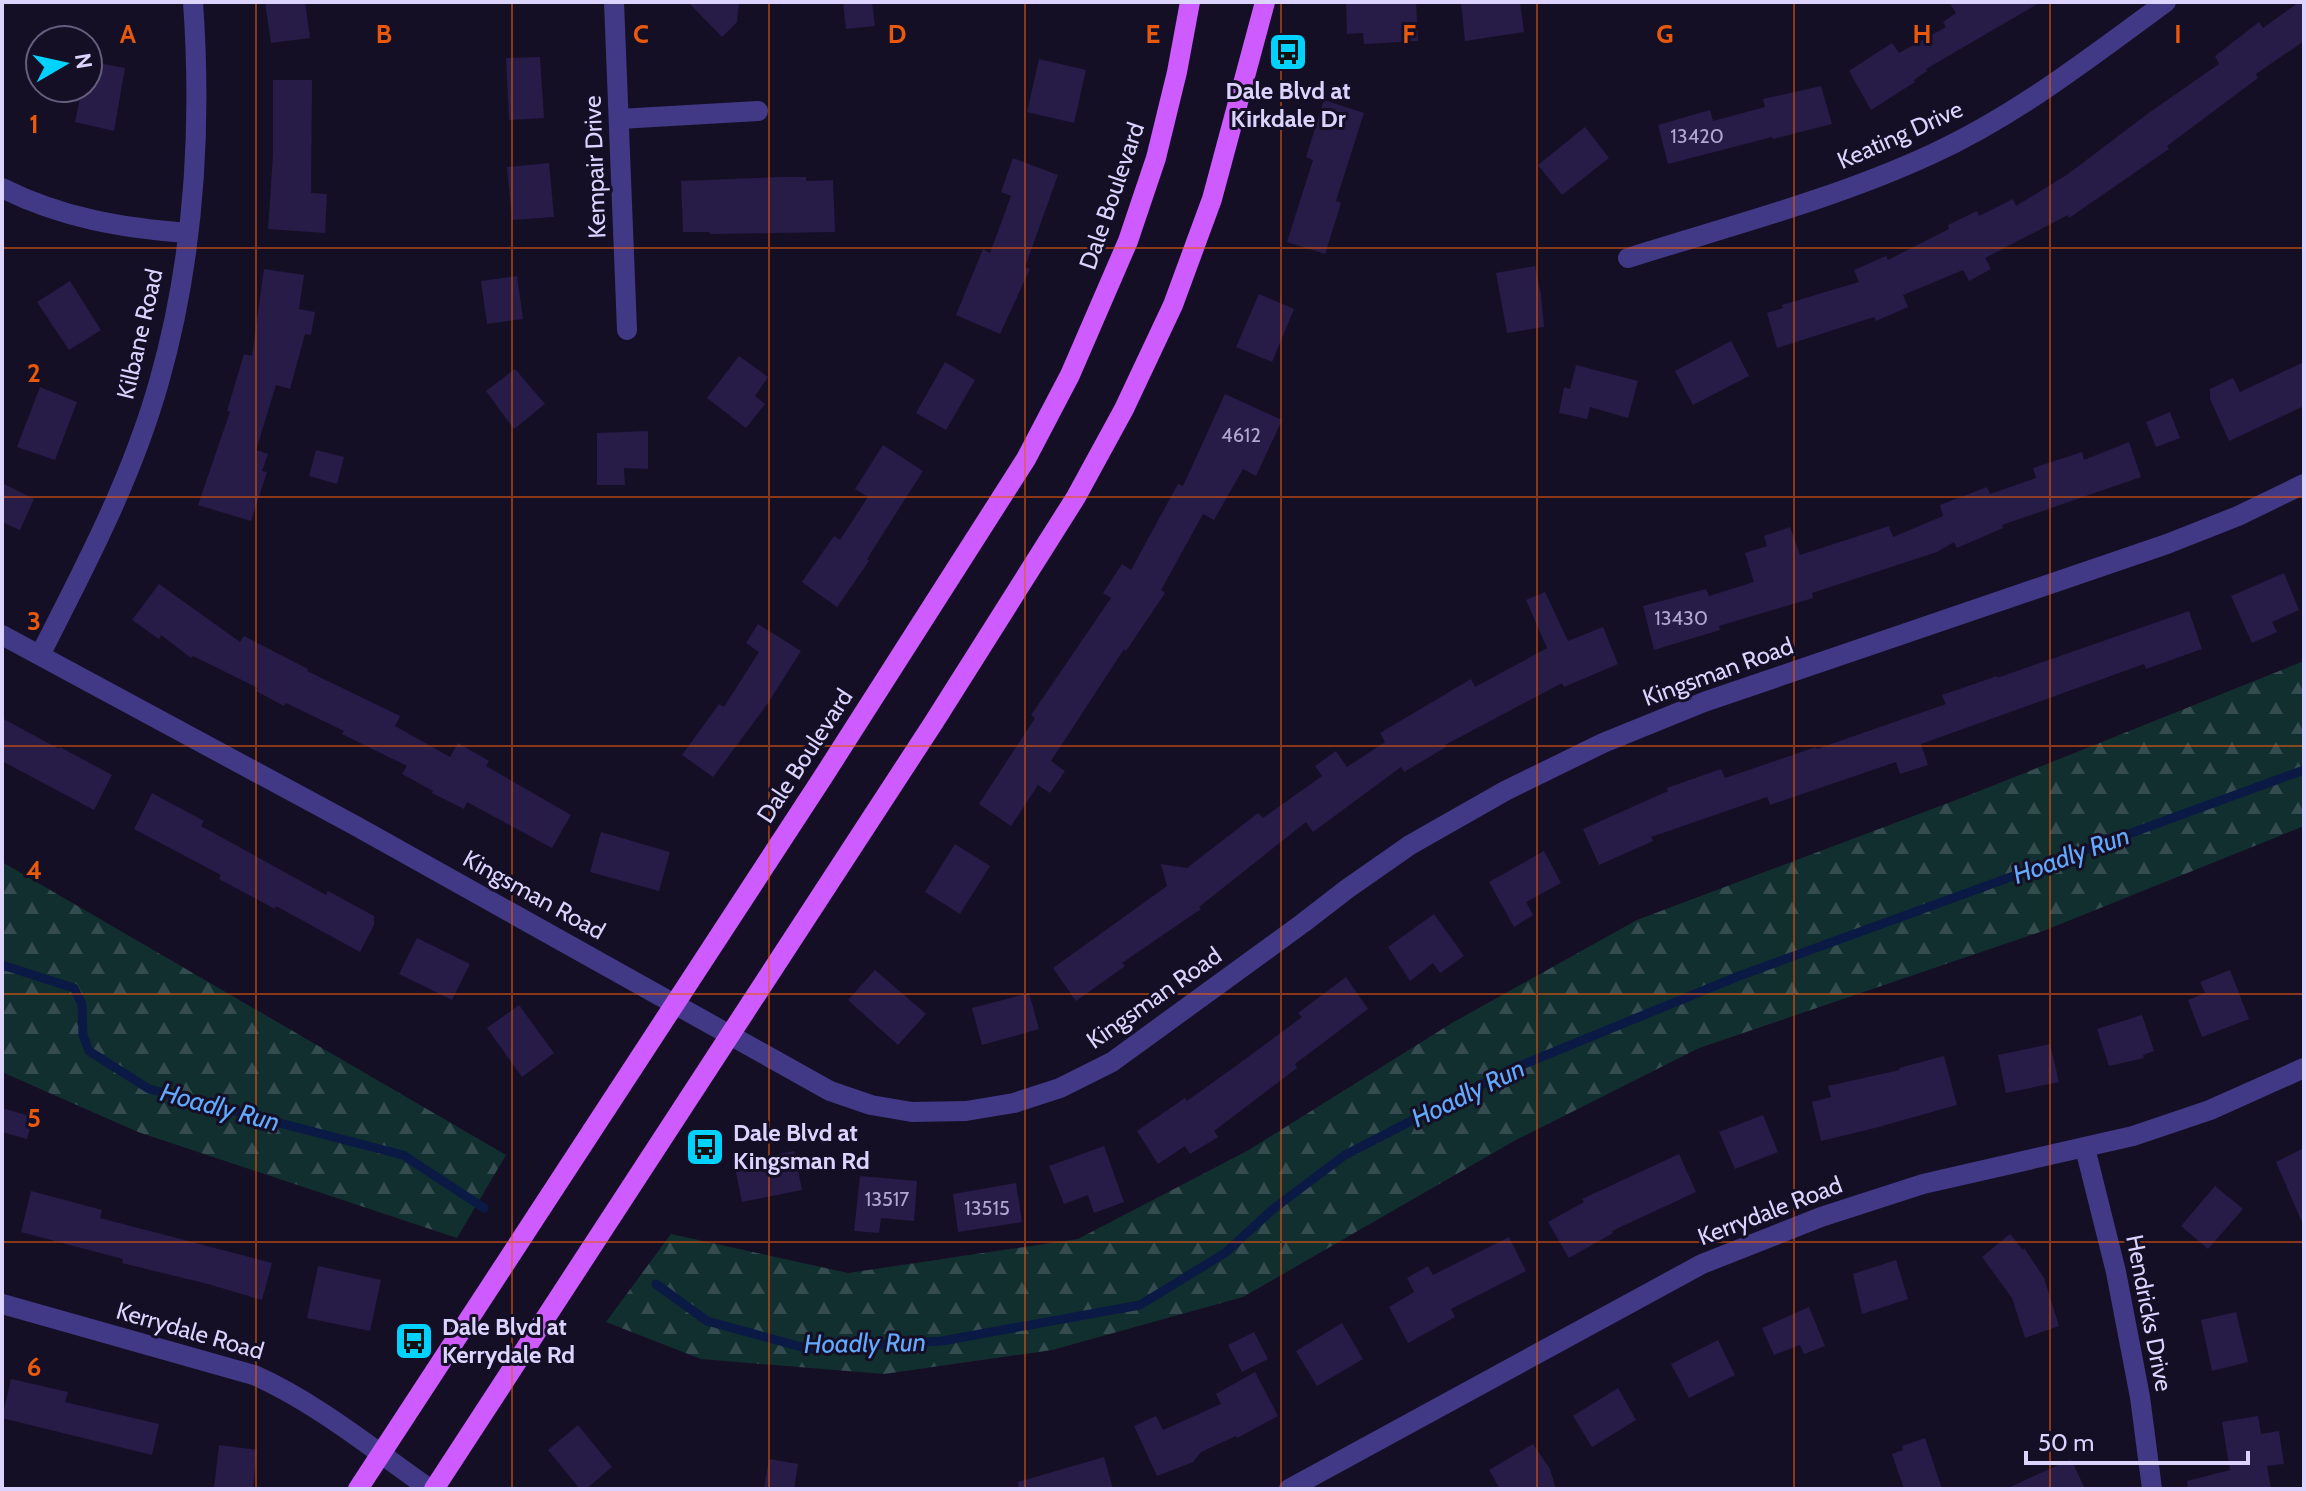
<svg xmlns="http://www.w3.org/2000/svg" width="2306" height="1491" font-family="Cabin,sans-serif">
  <defs>
    <pattern id="forest-firs" width="22" height="20" patternUnits="userSpaceOnUse" patternTransform="scale(2)"><rect width="22" height="20" fill="#122f30"/><path d="M5 1l3.5 6h-7zM16 11l3.5 6h-7z" fill="#344c4f"/></pattern>
  </defs>
  <rect width="100%" height="100%" fill="#150f26"/>
  <path fill="url(#forest-firs)" d="M 2304,661 L 2304,826 L 2043,931 L 1699,1048 L 1514,1141 L 1243,1297 L 1052,1350 L 884,1374 L 701,1359 L 606,1322 L 671,1234 L 848,1273 L 1078,1239 L 1247,1151 L 1452,1023 L 1637,920 L 1972,794 Z
    M 2,862 L 506,1155 L 457,1238 L 138,1132 L 2,1072 Z"/>
  <g fill="none" stroke-linecap="round" stroke-linejoin="round">
    <path stroke="#0a1a44" stroke-width="9" d="M 2,965 L 74,988 L 82,1004 L 83,1035 L 89,1051 L 149,1089 L 403,1155 L 484,1208
      M 656,1284 L 707,1321 L 809,1349 L 942,1341 L 1140,1305 L 1225,1253 L 1273,1209 L 1345,1155 L 1512,1069 L 1739,976 L 2304,770"/>
  </g>
  <path fill="#271b47" d="M 265,2 L 305,2 L 310,38 L 271,43 Z
    M 688,2 L 739,2 L 737,22 L 722,37 Z
    M 843,2 L 872,2 L 875,26 L 846,29 Z
    M 1346,2 L 1416,2 L 1418,41 L 1364,44 L 1363,33 L 1347,34 Z
    M 1461,2 L 1520,2 L 1524,32 L 1465,41 Z
    M 1949,2 L 2041,2 L 1926,69 L 1927,71 L 1914,80 L 1915,82 L 1871,110 L 1849,71 L 1892,43 L 1899,53 L 1946,27 L 1943,22 L 1956,13 Z
    M 2299,2 L 2304,2 L 2304,41 L 2256,74 L 2258,78 L 2167,146 L 2169,149 L 2069,218 L 2068,215 L 1985,258 L 1991,269 L 1969,281 L 1963,270 L 1903,295 L 1908,307 L 1876,321 L 1874,317 L 1777,348 L 1767,313 L 1783,308 L 1782,305 L 1859,282 L 1854,270 L 1886,256 L 1888,260 L 1949,229 L 1948,225 L 1977,211 L 1979,216 L 2013,199 L 2016,206 L 2068,174 L 2150,112 L 2219,64 L 2215,56 L 2259,22 L 2263,28 Z
    M 540,57 L 544,118 L 509,120 L 506,58 Z
    M 1039,59 L 1086,70 L 1074,123 L 1027,112 Z
    M 88,61 L 125,68 L 114,131 L 75,122 L 82,88 L 88,88 Z
    M 273,80 L 312,80 L 311,193 L 327,194 L 325,233 L 268,229 L 273,155 Z
    M 1821,86 L 1832,124 L 1773,139 L 1772,137 L 1668,164 L 1658,125 L 1710,110 L 1713,121 L 1765,107 L 1763,99 Z
    M 1324,100 L 1364,113 L 1336,201 L 1341,203 L 1325,254 L 1287,242 L 1313,160 L 1306,157 Z
    M 1585,127 L 1609,158 L 1562,195 L 1538,165 Z
    M 1013,158 L 1058,175 L 1025,267 L 1030,269 L 1000,334 L 956,315 L 983,249 L 990,253 L 1011,196 L 1001,192 Z
    M 549,163 L 554,217 L 512,220 L 507,167 Z
    M 781,177 L 806,177 L 806,181 L 833,180 L 835,232 L 710,234 L 709,232 L 683,232 L 681,181 Z
    M 1535,266 L 1541,295 L 1544,327 L 1507,333 L 1496,273 Z
    M 264,269 L 304,275 L 299,309 L 315,312 L 311,335 L 305,334 L 290,389 L 276,385 L 256,450 L 268,454 L 262,471 L 267,472 L 251,521 L 198,505 L 230,412 L 227,411 L 244,354 L 252,356 Z
    M 517,276 L 523,319 L 487,324 L 481,281 Z
    M 70,281 L 101,330 L 69,350 L 37,302 Z
    M 1259,294 L 1294,309 L 1272,362 L 1236,347 Z
    M 1731,341 L 1749,376 L 1693,405 L 1675,371 Z
    M 739,356 L 768,377 L 755,396 L 765,404 L 746,428 L 707,398 Z
    M 945,362 L 975,380 L 946,430 L 916,413 Z
    M 2304,362 L 2304,406 L 2229,441 L 2210,399 L 2210,389 L 2233,378 L 2240,392 Z
    M 1576,365 L 1638,381 L 1628,418 L 1590,407 L 1587,419 L 1559,413 L 1564,387 L 1570,389 Z
    M 515,369 L 545,404 L 514,429 L 486,391 Z
    M 40,387 L 77,402 L 55,460 L 17,447 Z
    M 1225,394 L 1282,420 L 1256,476 L 1243,469 L 1214,520 L 1203,514 L 1161,590 L 1165,593 L 1126,651 L 1124,649 L 1051,761 L 1065,771 L 1050,793 L 1038,785 L 1011,826 L 979,804 L 1035,718 L 1031,715 L 1111,598 L 1103,593 L 1122,564 L 1131,570 L 1178,484 L 1183,486 Z
    M 2170,412 L 2180,438 L 2156,447 L 2146,422 Z
    M 648,431 L 648,469 L 624,468 L 625,485 L 597,485 L 597,433 Z
    M 2129,442 L 2141,477 L 2002,525 L 2003,528 L 1957,548 L 1954,542 L 1937,552 L 1812,593 L 1813,598 L 1719,626 L 1720,630 L 1654,650 L 1643,606 L 1706,589 L 1709,596 L 1754,582 L 1745,553 L 1767,546 L 1764,536 L 1790,527 L 1800,555 L 1889,526 L 1893,537 L 1943,516 L 1940,505 L 1987,487 L 1990,494 L 2036,478 L 2033,468 L 2082,452 L 2084,460 Z
    M 883,445 L 923,471 L 867,559 L 869,561 L 837,607 L 802,582 L 834,536 L 840,540 L 868,497 L 855,489 Z
    M 316,450 L 344,457 L 337,484 L 309,476 Z
    M 2,483 L 34,499 L 20,530 L 2,522 Z
    M 2284,573 L 2299,610 L 2272,622 L 2277,632 L 2252,643 L 2231,596 Z
    M 159,584 L 240,642 L 244,636 L 308,669 L 307,671 L 400,716 L 395,726 L 450,757 L 458,743 L 489,761 L 486,766 L 571,815 L 552,848 L 467,802 L 464,809 L 432,793 L 433,791 L 402,774 L 407,766 L 342,734 L 344,731 L 286,703 L 284,706 L 256,691 L 258,688 L 193,656 L 191,658 L 161,635 L 159,639 L 132,620 Z
    M 1545,592 L 1568,641 L 1603,627 L 1618,664 L 1564,687 L 1562,683 L 1445,745 L 1446,747 L 1404,772 L 1401,767 L 1313,832 L 1306,822 L 1199,907 L 1201,909 L 1122,963 L 1125,966 L 1076,1001 L 1053,968 L 1167,886 L 1161,864 L 1187,868 L 1258,813 L 1263,818 L 1322,776 L 1315,766 L 1336,751 L 1347,767 L 1385,742 L 1380,733 L 1471,679 L 1475,687 L 1547,648 L 1526,600 Z
    M 2189,611 L 2202,649 L 2146,669 L 2144,664 L 1921,744 L 1928,765 L 1900,774 L 1896,762 L 1770,805 L 1767,797 L 1651,837 L 1653,841 L 1599,865 L 1583,829 L 1668,791 L 1667,788 L 1721,769 L 1725,778 L 1816,747 L 1817,749 L 1946,704 L 1942,695 L 1997,676 L 1997,678 Z
    M 758,624 L 801,651 L 768,703 L 713,777 L 682,755 L 719,704 L 724,707 L 759,652 L 746,643 Z
    M 2,718 L 59,749 L 60,747 L 112,775 L 94,810 L 2,761 Z
    M 152,793 L 204,821 L 201,826 L 326,895 L 328,891 L 374,916 L 374,925 L 360,952 L 276,906 L 275,909 L 219,879 L 221,875 L 134,829 Z
    M 601,832 L 670,852 L 659,891 L 590,872 Z
    M 955,844 L 990,866 L 960,914 L 925,892 Z
    M 1544,851 L 1561,883 L 1526,902 L 1533,915 L 1514,927 L 1489,882 Z
    M 1434,914 L 1464,956 L 1440,973 L 1433,963 L 1410,981 L 1388,947 Z
    M 417,938 L 470,964 L 452,1000 L 399,974 Z
    M 875,970 L 926,1014 L 898,1045 L 848,1000 Z
    M 2230,970 L 2249,1019 L 2202,1037 L 2188,1000 L 2205,993 L 2200,982 Z
    M 1346,977 L 1368,1009 L 1295,1064 L 1297,1068 L 1214,1131 L 1218,1137 L 1190,1154 L 1185,1146 L 1158,1164 L 1137,1131 L 1185,1098 L 1187,1101 L 1240,1063 L 1302,1017 L 1298,1013 Z
    M 1029,993 L 1039,1029 L 982,1045 L 972,1008 Z
    M 519,1005 L 554,1053 L 522,1077 L 487,1028 Z
    M 2142,1015 L 2154,1051 L 2143,1055 L 2144,1058 L 2109,1066 L 2097,1029 Z
    M 2050,1044 L 2059,1082 L 2006,1093 L 1998,1055 Z
    M 1944,1056 L 1957,1105 L 1871,1129 L 1821,1141 L 1812,1102 L 1831,1097 L 1828,1086 L 1900,1070 L 1899,1068 Z
    M 2,1108 L 33,1117 L 27,1139 L 2,1132 Z
    M 1763,1115 L 1778,1152 L 1735,1169 L 1719,1132 Z
    M 1104,1146 L 1124,1202 L 1094,1213 L 1088,1195 L 1064,1204 L 1049,1166 Z
    M 2304,1148 L 2304,1227 L 2276,1162 Z
    M 794,1151 L 802,1190 L 742,1202 L 734,1163 Z
    M 1679,1154 L 1696,1192 L 1612,1231 L 1613,1233 L 1569,1258 L 1548,1222 L 1584,1202 L 1582,1199 Z
    M 860,1176 L 917,1181 L 914,1221 L 881,1218 L 879,1233 L 854,1231 Z
    M 1016,1183 L 1022,1222 L 958,1232 L 953,1194 Z
    M 2215,1186 L 2243,1209 L 2208,1249 L 2181,1226 Z
    M 31,1191 L 102,1210 L 100,1218 L 272,1263 L 262,1300 L 208,1284 L 122,1263 L 123,1259 L 21,1232 Z
    M 2010,1234 L 2023,1250 L 2024,1248 L 2044,1278 L 2059,1326 L 2025,1338 L 2012,1298 L 1982,1257 Z
    M 1509,1237 L 1526,1271 L 1451,1309 L 1455,1317 L 1408,1343 L 1389,1307 L 1414,1292 L 1407,1278 L 1428,1266 L 1433,1275 Z
    M 1896,1260 L 1908,1299 L 1862,1314 L 1853,1274 Z
    M 318,1266 L 381,1280 L 370,1331 L 307,1318 Z
    M 1809,1307 L 1825,1346 L 1804,1354 L 1800,1345 L 1774,1355 L 1762,1328 Z
    M 2236,1312 L 2248,1362 L 2212,1371 L 2201,1320 Z
    M 1342,1323 L 1363,1359 L 1317,1386 L 1296,1351 Z
    M 1254,1332 L 1268,1359 L 1242,1372 L 1228,1345 Z
    M 1718,1340 L 1735,1375 L 1689,1398 L 1671,1364 Z
    M 1255,1372 L 1278,1416 L 1237,1438 L 1236,1436 L 1201,1452 L 1193,1462 L 1157,1476 L 1134,1426 L 1156,1416 L 1163,1430 L 1221,1404 L 1216,1394 Z
    M 11,1379 L 68,1392 L 65,1402 L 159,1424 L 152,1455 L 2,1418 Z
    M 1618,1388 L 1636,1420 L 1592,1447 L 1573,1416 Z
    M 2258,1416 L 2261,1434 L 2279,1431 L 2284,1464 L 2267,1466 L 2271,1489 L 2188,1489 L 2187,1481 L 2230,1470 L 2222,1422 Z
    M 578,1425 L 612,1467 L 586,1489 L 580,1489 L 548,1450 Z
    M 1925,1438 L 1942,1489 L 1904,1489 L 1892,1454 L 1903,1450 L 1902,1446 Z
    M 1533,1444 L 1550,1469 L 1556,1489 L 1500,1489 L 1489,1470 Z
    M 219,1445 L 257,1450 L 253,1489 L 214,1489 Z
    M 1104,1457 L 1113,1489 L 1019,1489 L 1018,1482 Z
    M 769,1459 L 798,1464 L 794,1489 L 764,1489 Z
    M 2071,1459 L 2085,1489 L 2006,1489 Z"/>
  <g fill="none" stroke-linecap="round" stroke-linejoin="round">
    <path stroke="#423986" stroke-width="20" d="M 614,2 L 627,330
      M 619,119 L 758,111
      M 2,188 C 62,218 122,228 188,233
      M 1628,258 C 1729,226 1835,199 1932,154 C 2017,115 2091,57 2166,2
      M 2,635 L 356,826 L 830,1091 L 871,1105 L 912,1112 L 966,1111 L 1014,1103 L 1060,1088 L 1112,1062 L 1303,923 L 1347,889 L 1410,845 L 1505,791 L 1603,743 L 1704,702 L 2167,544 L 2238,516 L 2304,484
      M 40,655 C 85,567 132,478 159,382 C 194,259 202,129 193,2
      M 2085,1148 L 2116,1272 L 2140,1397 L 2152,1489
      M 2,1304 L 254,1375 C 317,1403 374,1450 430,1489
      M 1289,1489 L 1702,1264 L 1821,1217 L 1923,1184 L 2133,1136 L 2210,1110 L 2304,1068"/>
    <path stroke="#ce5bff" stroke-width="20" d="M 358,1489 L 823,777 L 1026,459 L 1070,375 L 1128,241 L 1156,158 L 1177,72 L 1190,2
      M 434,1489 L 934,722 L 1076,497 L 1124,409 L 1173,305 L 1212,199 L 1265,2"/>
  </g>
  <path fill="none" stroke="#e8590c" stroke-width="2" stroke-opacity="0.55" d="M 256,2 L 256,1489M 512,2 L 512,1489M 769,2 L 769,1489M 1025,2 L 1025,1489M 1281,2 L 1281,1489M 1537,2 L 1537,1489M 1794,2 L 1794,1489M 2050,2 L 2050,1489M 2,248 L 2304,248M 2,497 L 2304,497M 2,746 L 2304,746M 2,994 L 2304,994M 2,1242 L 2304,1242"/>
  <defs>
    <symbol id="bus-square" viewBox="-11 -11 22 22"><rect x="-9" y="-9" width="18" height="18" rx="4" fill="#00d2ff" stroke="#150f26"/><path d="M-5-6H5V4H4V6H2V4H-2V6H-4V4H-5ZM-3.5-4V0h7V-4ZM-3.5 1.2v1.5H-2V1.2ZM2 1.2v1.5H3.5V1.2Z" fill="#111"/></symbol>
  </defs>
  <g fill-rule="evenodd">
    <use href="#bus-square" x="1266" y="30" width="44" height="44"/>
    <use href="#bus-square" x="683" y="1125" width="44" height="44"/>
    <use href="#bus-square" x="392" y="1319" width="44" height="44"/>
  </g>
  <g text-anchor="middle" stroke-width="6" stroke-linejoin="round" paint-order="stroke">
    <g font-size="20" fill="#afa6d1">
      <text x="1697" y="143">13420</text>
      <text x="1241" y="442">4612</text>
      <text x="1681" y="625">13430</text>
      <text x="887" y="1206">13517</text>
      <text x="987" y="1215">13515</text>
    </g>
    <g font-size="24" font-weight="bold" fill="#dcd4ff" stroke="#150f26" text-anchor="start">
      <text x="1288" y="99" text-anchor="middle">Dale Blvd at<tspan x="1288" dy="28">Kirkdale Dr</tspan></text>
      <text x="733" y="1141">Dale Blvd at<tspan x="733" dy="28">Kingsman Rd</tspan></text>
      <text x="442" y="1335">Dale Blvd at<tspan x="442" dy="28">Kerrydale Rd</tspan></text>
    </g>
    <g font-size="24" fill="#dcd4ff" stroke="#150f26">
      <text transform="translate(1900 135) rotate(-24)" y="8">Keating Drive</text>
      <text transform="translate(595 167) rotate(-92)" y="8">Kempair Drive</text>
      <text transform="translate(1112 196) rotate(-71)" y="8">Dale Boulevard</text>
      <text transform="translate(140 334) rotate(-77)" y="8">Kilbane Road</text>
      <text transform="translate(1718 672) rotate(-20)" y="8">Kingsman Road</text>
      <text transform="translate(805 756) rotate(-57)" y="8">Dale Boulevard</text>
      <text transform="translate(534 895) rotate(29)" y="8">Kingsman Road</text>
      <text transform="translate(1154 998) rotate(-35)" y="8">Kingsman Road</text>
      <text transform="translate(1770 1211) rotate(-21)" y="8">Kerrydale Road</text>
      <text transform="translate(2149 1313) rotate(79)" y="8">Hendricks Drive</text>
      <text transform="translate(190 1331) rotate(16)" y="8">Kerrydale Road</text>
    </g>
    <g font-size="26" font-style="italic" fill="#62aaff" stroke="#150f26">
      <text transform="translate(2071 855) rotate(-20)" y="9">Hoadly Run</text>
      <text transform="translate(1468 1093) rotate(-26)" y="9">Hoadly Run</text>
      <text transform="translate(220 1107) rotate(15)" y="9">Hoadly Run</text>
      <text transform="translate(865 1343) rotate(-1)" y="9">Hoadly Run</text>
    </g>
  </g>
  <g font-size="26" text-anchor="middle" font-weight="bold" fill="#e8590c" stroke="#150f26" stroke-width="6" stroke-linejoin="round" paint-order="stroke">
    <text x="128" y="43">A</text>
    <text x="384" y="43">B</text>
    <text x="641" y="43">C</text>
    <text x="897" y="43">D</text>
    <text x="1153" y="43">E</text>
    <text x="1409" y="43">F</text>
    <text x="1665" y="43">G</text>
    <text x="1922" y="43">H</text>
    <text x="2178" y="43">I</text>
    <text x="34" y="133">1</text>
    <text x="34" y="382">2</text>
    <text x="34" y="630">3</text>
    <text x="34" y="879">4</text>
    <text x="34" y="1127">5</text>
    <text x="34" y="1376">6</text>
  </g>
  <rect width="2306" height="1491" fill="none" stroke="#dcd4ff" stroke-width="8"/>
  <g transform="translate(64 64) rotate(81)"><circle r="38" fill="#150f26" stroke="#655e7d" stroke-width="2"/>
  <path d="M0-6L14 30L0 20L-14 30Z" fill="#00d2ff"/>
  <text y="-12" font-size="22" font-weight="bold" text-anchor="middle" fill="#dcd4ff">N</text>
  </g>
  <path d="M2026 1451v12h222v-12" fill="none" stroke="#dcd4ff" stroke-width="4"/>
  <text x="2038" y="1451" font-size="24" fill="#dcd4ff" stroke="#150f26" stroke-width="6" paint-order="stroke">50 m</text>
</svg>
